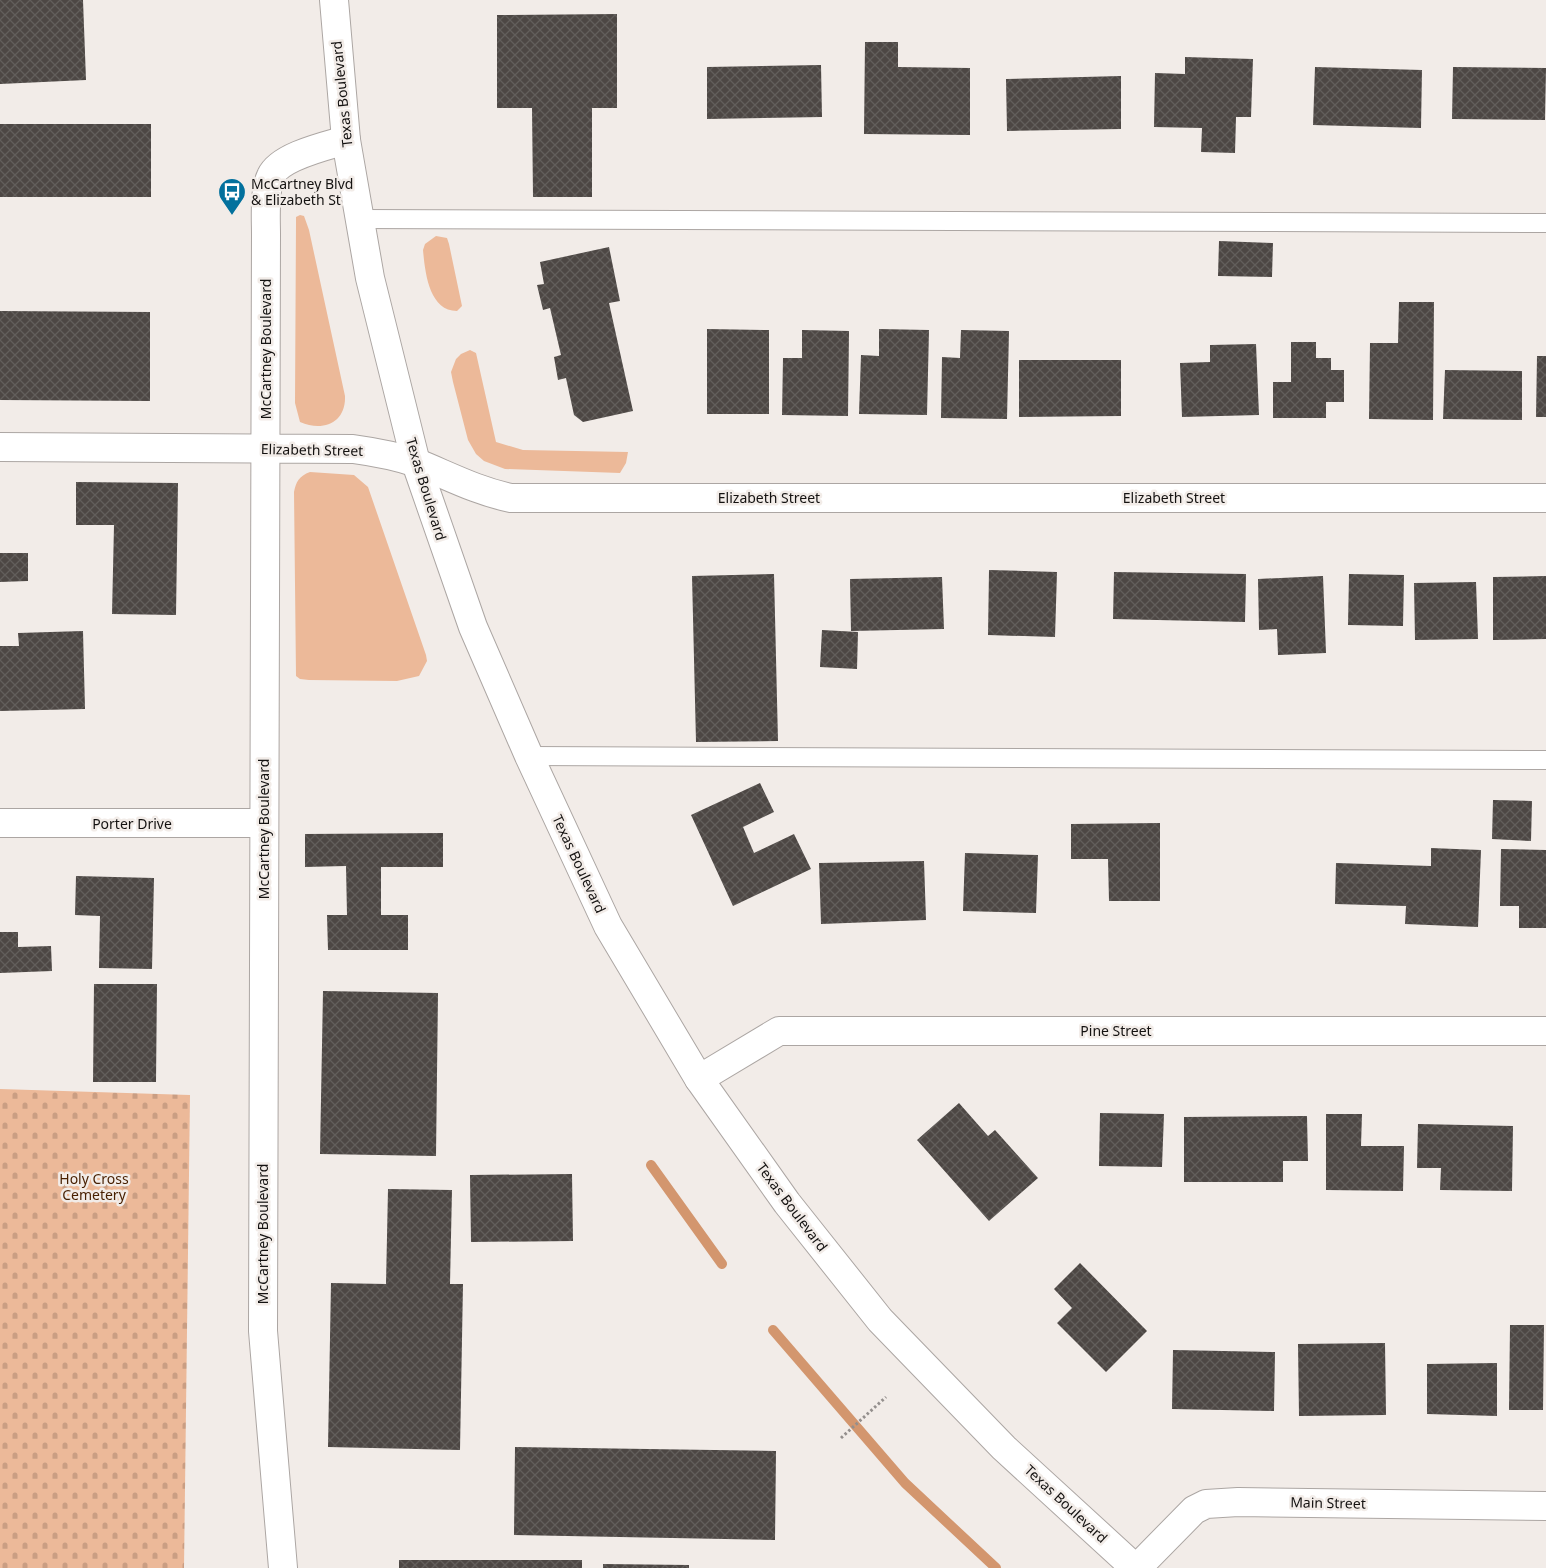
<svg xmlns="http://www.w3.org/2000/svg" width="1546" height="1568" font-family="'Noto Sans',sans-serif">
  <defs>
    <pattern id="cemetery-stones" width="16" height="16" patternUnits="userSpaceOnUse" patternTransform="scale(1.25)"><rect width="16" height="16" fill="#ecb999"/><path d="M2 7V4a2 2 0 0 1 4 0v3zM10 15v-3a2 2 0 0 1 4 0v3z" fill="#ca9e83"/></pattern>
    <pattern id="building-cross-hatch" width="8" height="8" patternUnits="userSpaceOnUse" patternTransform="scale(1.25)"><rect width="8" height="8" fill="#4d4744"/><path d="M0 0l8 8M0 8l8-8" fill="none" stroke="#625e5b"/></pattern>
  </defs>
  <rect width="100%" height="100%" fill="#f2ece8"/>
  <path fill="#ecb999" d="M 300,215 L 304,216 L 309,230 L 345,396 C 346,423 323,432 300,422 L 295,403 L 296,223 L 296,217 Z
    M 436,236 L 447,238 L 449,244 L 462,306 L 457,311 C 429,311 425,272 423,250 L 425,244 Z
    M 470,350 L 476,353 L 496,442 L 523,450 L 628,452 L 626,463 L 620,473 L 505,469 L 484,461 L 476,454 L 468,440 L 453,382 L 451,372 L 456,359 L 461,354 Z
    M 310,472 L 354,475 L 368,487 L 426,655 L 427,661 L 419,676 L 397,681 L 309,680 L 300,679 L 296,676 L 294,492 C 296,482 299,476 310,472 Z"/>
  <path fill="url(#cemetery-stones)" d="M 0,1089 L 190,1095 L 184,1568 L 0,1568 Z"/>
  <g fill="none" stroke-linecap="round" stroke-linejoin="round">
    <path stroke="#d3966e" stroke-width="10" d="M 651,1165 L 722,1264
      M 773,1330 L 905,1483 L 996,1568"/>
  </g>
  <path fill="url(#building-cross-hatch)" d="M 0,0 L 83,0 L 86,80 L 0,84 Z
    M 617,14 L 617,108 L 592,108 L 592,197 L 533,197 L 532,108 L 497,108 L 497,15 Z
    M 865,42 L 898,42 L 898,67 L 970,68 L 970,135 L 864,134 Z
    M 1185,57 L 1253,59 L 1251,117 L 1236,117 L 1235,153 L 1201,152 L 1202,128 L 1154,127 L 1155,73 L 1185,74 Z
    M 821,65 L 822,117 L 707,119 L 707,67 Z
    M 1315,67 L 1422,70 L 1421,128 L 1313,125 Z
    M 1453,67 L 1546,68 L 1545,120 L 1452,119 Z
    M 1121,76 L 1121,129 L 1007,131 L 1006,79 Z
    M 0,124 L 151,124 L 151,197 L 0,197 Z
    M 1219,241 L 1273,243 L 1272,277 L 1218,276 Z
    M 609,247 L 620,301 L 609,303 L 633,411 L 583,422 L 574,415 L 566,378 L 558,380 L 554,357 L 561,355 L 550,308 L 543,310 L 537,285 L 544,284 L 540,262 Z
    M 1399,302 L 1434,302 L 1433,420 L 1369,419 L 1370,343 L 1398,343 Z
    M 0,311 L 150,312 L 150,401 L 0,400 Z
    M 707,329 L 769,330 L 769,414 L 707,414 Z
    M 879,329 L 929,330 L 927,415 L 859,414 L 861,355 L 879,356 Z
    M 802,330 L 849,331 L 848,416 L 782,415 L 783,358 L 802,358 Z
    M 961,330 L 1009,331 L 1007,419 L 941,418 L 942,357 L 960,358 Z
    M 1291,342 L 1316,342 L 1316,358 L 1331,358 L 1331,370 L 1344,370 L 1344,402 L 1326,402 L 1326,418 L 1273,418 L 1273,382 L 1291,382 Z
    M 1256,344 L 1259,415 L 1182,417 L 1180,363 L 1210,362 L 1210,345 Z
    M 1537,356 L 1546,356 L 1546,417 L 1536,417 Z
    M 1019,360 L 1121,360 L 1121,416 L 1019,417 Z
    M 1445,370 L 1522,371 L 1522,420 L 1443,419 Z
    M 76,482 L 178,483 L 176,615 L 112,614 L 114,525 L 76,525 Z
    M 0,553 L 28,553 L 28,581 L 0,582 Z
    M 989,570 L 1057,572 L 1055,637 L 988,635 Z
    M 1114,572 L 1246,574 L 1245,622 L 1113,619 Z
    M 774,574 L 778,741 L 696,742 L 692,576 Z
    M 1349,574 L 1404,575 L 1403,626 L 1348,625 Z
    M 1323,576 L 1326,653 L 1278,655 L 1277,629 L 1259,630 L 1258,579 Z
    M 1546,576 L 1546,639 L 1493,640 L 1493,577 Z
    M 942,577 L 944,629 L 851,631 L 850,579 Z
    M 1476,582 L 1478,639 L 1415,640 L 1414,583 Z
    M 822,630 L 858,632 L 857,669 L 820,667 Z
    M 83,631 L 85,709 L 0,711 L 0,646 L 19,646 L 18,633 Z
    M 760,783 L 774,812 L 743,827 L 754,853 L 794,834 L 811,869 L 733,906 L 691,815 Z
    M 1493,800 L 1532,801 L 1531,841 L 1492,839 Z
    M 1160,823 L 1160,901 L 1109,901 L 1108,859 L 1071,859 L 1071,824 Z
    M 443,833 L 443,867 L 381,867 L 381,915 L 408,915 L 408,950 L 328,950 L 327,915 L 347,915 L 346,866 L 305,867 L 305,834 Z
    M 1431,848 L 1481,850 L 1478,927 L 1405,924 L 1406,906 L 1335,904 L 1336,863 L 1431,866 Z
    M 1501,849 L 1546,850 L 1546,928 L 1519,928 L 1519,906 L 1500,906 Z
    M 965,853 L 1038,855 L 1036,913 L 963,911 Z
    M 924,861 L 926,920 L 821,924 L 819,863 Z
    M 76,876 L 154,878 L 152,969 L 99,968 L 100,916 L 75,915 Z
    M 0,932 L 18,932 L 18,947 L 51,946 L 52,971 L 0,973 Z
    M 94,984 L 157,984 L 156,1082 L 93,1082 Z
    M 323,991 L 438,993 L 436,1156 L 320,1154 Z
    M 959,1103 L 988,1136 L 995,1130 L 1038,1178 L 989,1221 L 917,1140 Z
    M 1100,1113 L 1164,1114 L 1162,1167 L 1099,1166 Z
    M 1326,1114 L 1362,1114 L 1361,1146 L 1404,1146 L 1403,1191 L 1326,1190 Z
    M 1307,1116 L 1308,1161 L 1283,1161 L 1283,1182 L 1184,1182 L 1184,1117 Z
    M 1418,1124 L 1513,1126 L 1512,1191 L 1440,1190 L 1441,1168 L 1417,1168 Z
    M 572,1174 L 573,1241 L 471,1242 L 470,1175 Z
    M 388,1189 L 452,1190 L 450,1284 L 463,1284 L 460,1450 L 328,1447 L 331,1283 L 386,1284 Z
    M 1080,1263 L 1147,1331 L 1106,1372 L 1057,1323 L 1072,1308 L 1054,1289 Z
    M 1510,1325 L 1544,1325 L 1543,1410 L 1509,1410 Z
    M 1385,1343 L 1386,1415 L 1299,1416 L 1298,1344 Z
    M 1173,1350 L 1275,1352 L 1274,1411 L 1172,1409 Z
    M 1497,1363 L 1497,1416 L 1427,1414 L 1427,1364 Z
    M 515,1447 L 776,1451 L 775,1540 L 514,1535 Z
    M 399,1560 L 582,1560 L 582,1568 L 399,1568 Z
    M 603,1564 L 689,1565 L 689,1568 L 603,1568 Z"/>
  <g fill="none" stroke-linecap="round" stroke-linejoin="round">
    <defs>
      <path id="lane" d="M 360,219 L 1546,223
        M 529,756 L 1546,760"/>
      <path id="street" d="M 0,447 L 353,449 C 375,452 396,456 417,463 C 449,476 477,491 511,498 L 1546,498
        M 0,823 L 264,823
        M 699,1079 L 779,1031 L 1546,1031
        M 283,1568 L 263,1331 L 266,234 C 266,219 264,190 271,176 C 280,156 326,146 346,140
        M 1137,1568 L 1194,1510 L 1206,1504 L 1238,1502 L 1546,1506"/>
      <path id="secondary" d="M 334,0 L 346,140 L 370,278 L 416,463 L 473,627 L 529,756 L 608,926 L 699,1079 L 787,1203 L 880,1320 L 1004,1448 L 1135,1568"/>
    </defs>
    <use href="#lane" stroke="#aca6a3" stroke-width="20"/>
    <use href="#street" stroke="#aca6a3" stroke-width="30"/>
    <use href="#secondary" stroke="#aca6a3" stroke-width="30"/>
    <path stroke="#948f8d" stroke-width="3" stroke-dasharray="2.5 2.5" stroke-linecap="butt" d="M 841,1438 L 886,1397"/>
    <use href="#lane" stroke="#fff" stroke-width="18"/>
    <use href="#street" stroke="#fff" stroke-width="28"/>
    <use href="#secondary" stroke="#fff" stroke-width="28"/>
  </g>
  <defs>
    <symbol id="bus-pin" viewBox="-11 -11 22 30"><path d="M0 17L-7.5 6A9.5 9.5 0 1 1 7.5 6Z" fill="#03719d" stroke="#f2ece8"/><path d="M-5-6H5V4H4V6H2V4H-2V6H-4V4H-5ZM-3.5-4V0h7V-4ZM-3.5 1.2v1.5H-2V1.2ZM2 1.2v1.5H3.5V1.2Z" fill="#fff"/></symbol>
  </defs>
  <g fill-rule="evenodd">
    <use href="#bus-pin" x="216" y="176" width="32" height="43"/>
  </g>
  <g text-anchor="middle" stroke-width="5" stroke-linejoin="round" paint-order="stroke">
    <g font-size="14" fill="#141211" stroke="#f2ece8">
      <text transform="translate(342 94) rotate(-96)" y="5">Texas Boulevard</text>
      <text transform="translate(266 349) rotate(-90)" y="5">McCartney Boulevard</text>
      <text transform="translate(312 450) rotate(1)" y="5">Elizabeth Street</text>
      <text transform="translate(426 489) rotate(73)" y="5">Texas Boulevard</text>
      <text x="769" y="503">Elizabeth Street</text>
      <text x="1174" y="503">Elizabeth Street</text>
      <text x="132" y="829">Porter Drive</text>
      <text transform="translate(264 829) rotate(-90)" y="5">McCartney Boulevard</text>
      <text transform="translate(579 864) rotate(65)" y="5">Texas Boulevard</text>
      <text x="1116" y="1036">Pine Street</text>
      <text transform="translate(792 1207) rotate(53)" y="5">Texas Boulevard</text>
      <text transform="translate(263 1234) rotate(-90)" y="5">McCartney Boulevard</text>
      <text transform="translate(1328 1503) rotate(1)" y="5">Main Street</text>
      <text transform="translate(1066 1504) rotate(43)" y="5">Texas Boulevard</text>
    </g>
    <g font-size="14" fill="#141211" stroke="#f2ece8" text-anchor="start">
      <text x="251" y="189">McCartney Blvd<tspan x="251" dy="16">&amp; Elizabeth St</tspan></text>
    </g>
    <g font-size="14" fill="#471f00" stroke="#f2ece8">
      <text x="94" y="1184">Holy Cross<tspan x="94" dy="16">Cemetery</tspan></text>
    </g>
  </g>
</svg>
